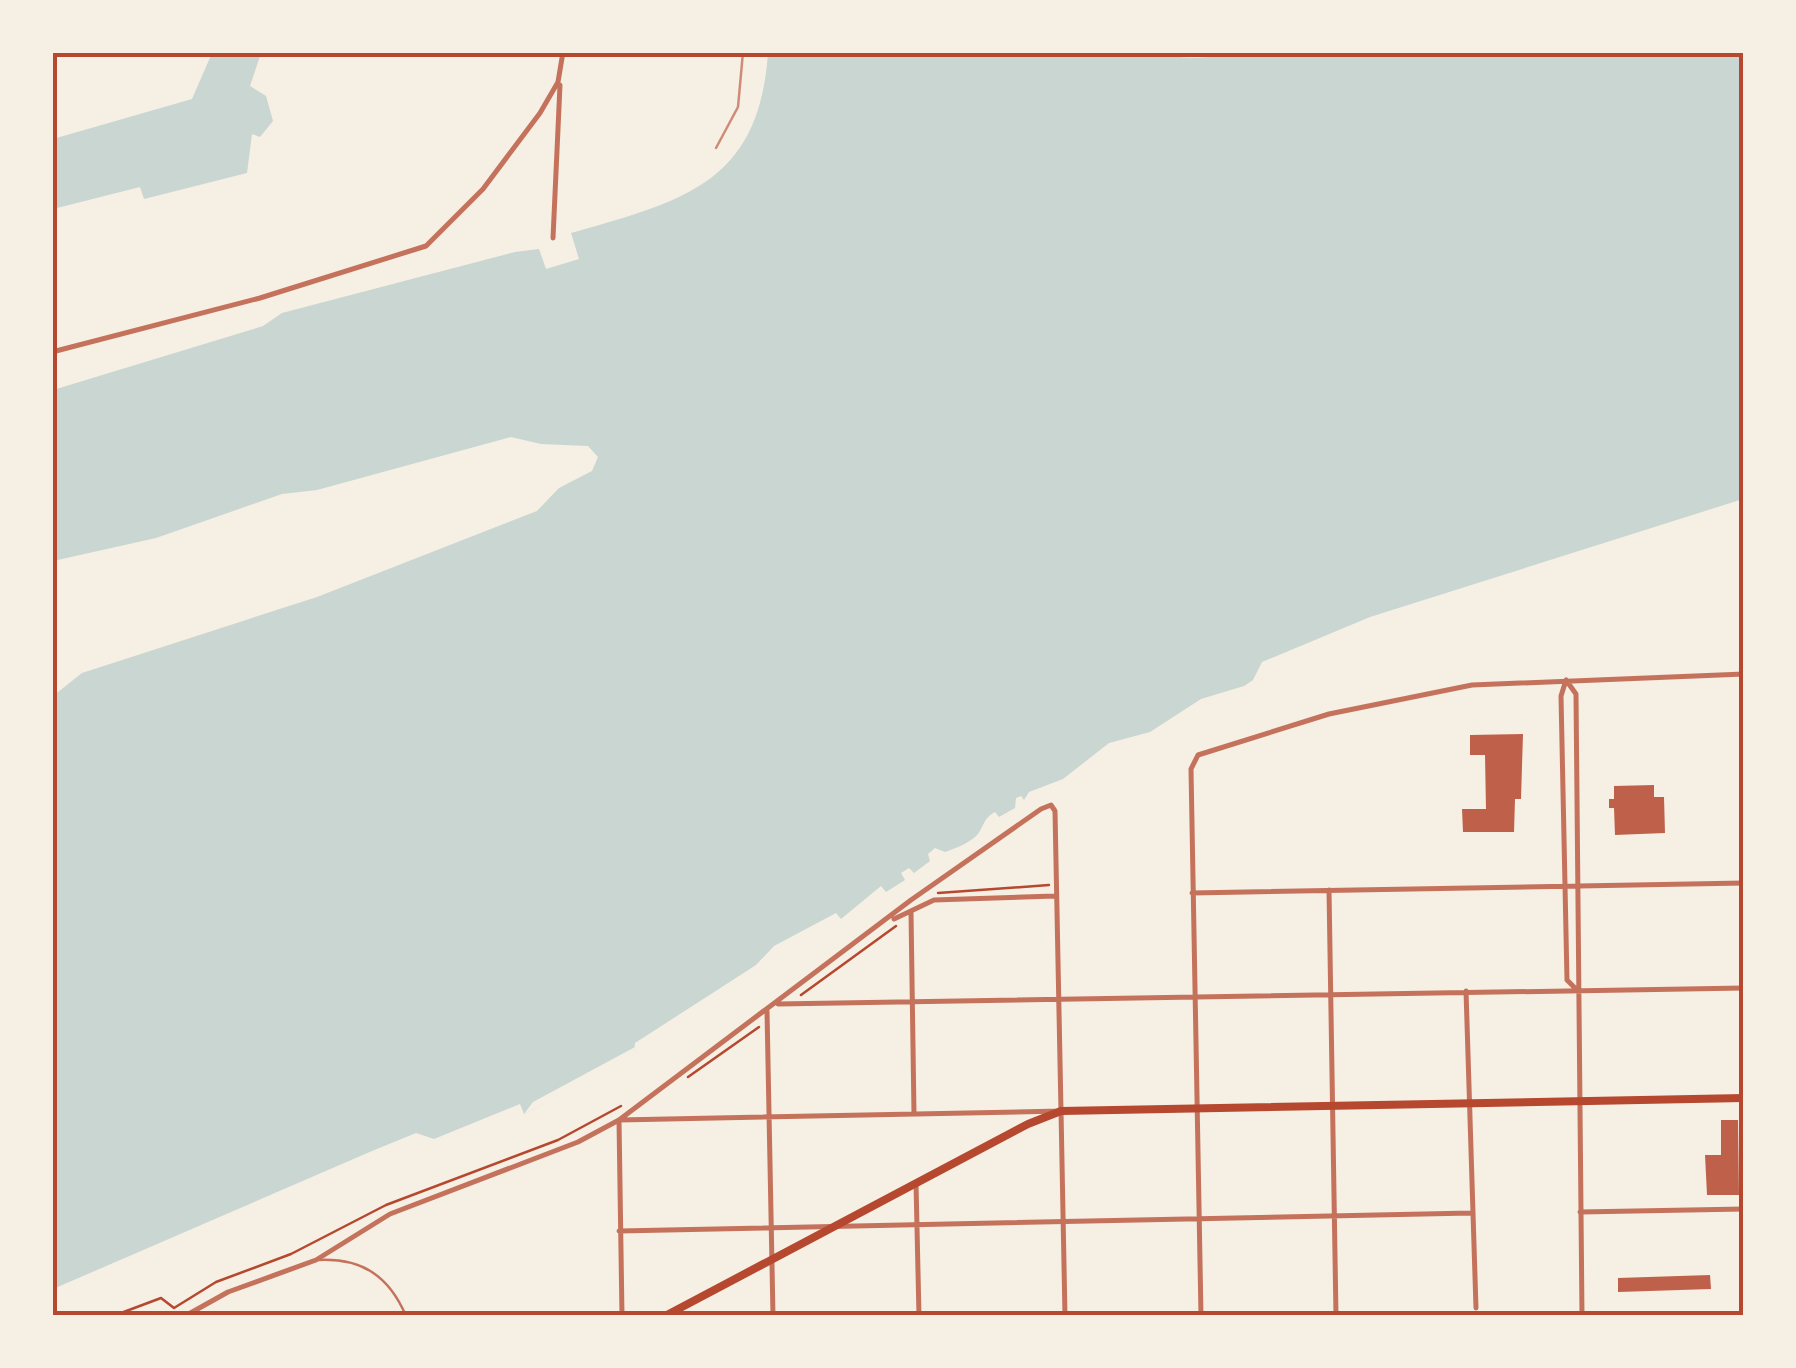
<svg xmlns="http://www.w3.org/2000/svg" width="1796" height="1368" font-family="Helvetica,sans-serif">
  <rect width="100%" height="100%" fill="#f6efe4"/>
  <path fill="#c9d6d2" d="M 1153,52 C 1188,62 1212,57 1248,52 L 1743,53 L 1743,499 L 1370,617 L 1262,662 L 1253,680 L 1244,686 L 1201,699 L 1150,732 L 1109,743 L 1063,779 L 1029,792 L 1024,800 L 1021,796 L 1016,798 L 1015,808 L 999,817 L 995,812 C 983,819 985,824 978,834 C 970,843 956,848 945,852 L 935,848 L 928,854 L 930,861 L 914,873 L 909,868 L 901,873 L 905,880 L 886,892 L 881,886 L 841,919 L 836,913 L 774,946 L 756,965 L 635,1043 L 634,1054 L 620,1064 L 524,1114 L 520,1104 L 434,1139 L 416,1133 L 372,1151 L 53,1289 L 53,696 L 82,673 L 317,597 L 537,511 L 559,488 L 592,471 L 598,457 L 588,446 L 541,444 L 511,437 L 317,490 L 282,494 L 156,538 L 53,561 L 53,390 L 263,326 L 282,313 L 515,252 L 539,249 L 546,269 L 579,259 L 571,233 C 682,201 759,184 768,53 Z
    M 212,53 L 261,53 L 250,86 L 266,96 L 273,121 L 260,137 L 252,134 L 247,173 L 144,199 L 140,187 L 53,209 L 53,139 L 192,99 Z"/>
  <path fill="#f6efe4" d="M 635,1047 L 634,1054 L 622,1065 L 524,1114 L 533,1102 Z"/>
  <path fill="#bf614a" d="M 1523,734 L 1521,799 L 1515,799 L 1514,832 L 1463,832 L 1462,809 L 1486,809 L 1485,755 L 1470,755 L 1470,735 Z
    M 1654,785 L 1654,797 L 1664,797 L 1665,833 L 1615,835 L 1614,808 L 1609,808 L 1609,799 L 1614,799 L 1614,786 Z
    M 1721,1120 L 1738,1120 L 1739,1195 L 1707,1195 L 1705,1155 L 1721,1155 Z
    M 1710,1275 L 1711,1289 L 1618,1292 L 1618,1278 Z"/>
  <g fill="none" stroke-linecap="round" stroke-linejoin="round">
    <path stroke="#b5482f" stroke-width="2.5" d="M 938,893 L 1049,885
      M 801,995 L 896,926
      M 688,1077 L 759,1027
      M 113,1316 L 161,1298 L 174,1308 L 216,1282 L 291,1254 L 386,1205 L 558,1140 L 621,1106"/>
    <path stroke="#c5725c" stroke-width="2.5" d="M 319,1260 C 362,1258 389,1276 406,1316"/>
    <path stroke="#c5725c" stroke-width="5" d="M 553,238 L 560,85
      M 52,352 L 260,298 L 426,246 L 483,189 L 540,113 L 558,82 L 563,52
      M 1742,675 L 1744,742
      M 1566,680 L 1576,694 L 1582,1316
      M 1566,680 L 1561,696 L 1567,980 L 1575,988
      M 1329,890 L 1336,1316
      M 1192,893 L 1744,883
      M 911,912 L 914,1114
      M 894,919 L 934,900 L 1055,896
      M 1466,991 L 1476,1308
      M 778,1004 L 1744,988
      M 767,1011 L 773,1316
      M 619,1120 L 622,1316
      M 916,1183 L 919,1316
      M 1580,1212 L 1744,1209
      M 619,1231 L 1471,1213
      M 185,1316 L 228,1292 L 316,1260 L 390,1214 L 578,1142 L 619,1120 L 911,900 L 1041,809 L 1051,805 L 1055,811 L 1061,1111 L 619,1120
      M 1201,1316 L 1191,769 L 1198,755 L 1329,714 L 1472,685 L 1744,674"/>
    <path stroke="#c5725c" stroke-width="5" d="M 1061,1111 L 1065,1316"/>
    <path stroke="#b5482f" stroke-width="8" d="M 665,1316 L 1028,1124 L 1061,1111 L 1744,1098"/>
    <path stroke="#cf8b77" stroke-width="2.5" d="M 716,148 L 738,107 L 743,52"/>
  </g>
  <rect width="1796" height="1368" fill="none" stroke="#f6efe4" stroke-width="110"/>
  <rect x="55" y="55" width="1686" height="1258" fill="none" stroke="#b5482f" stroke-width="4"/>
</svg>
